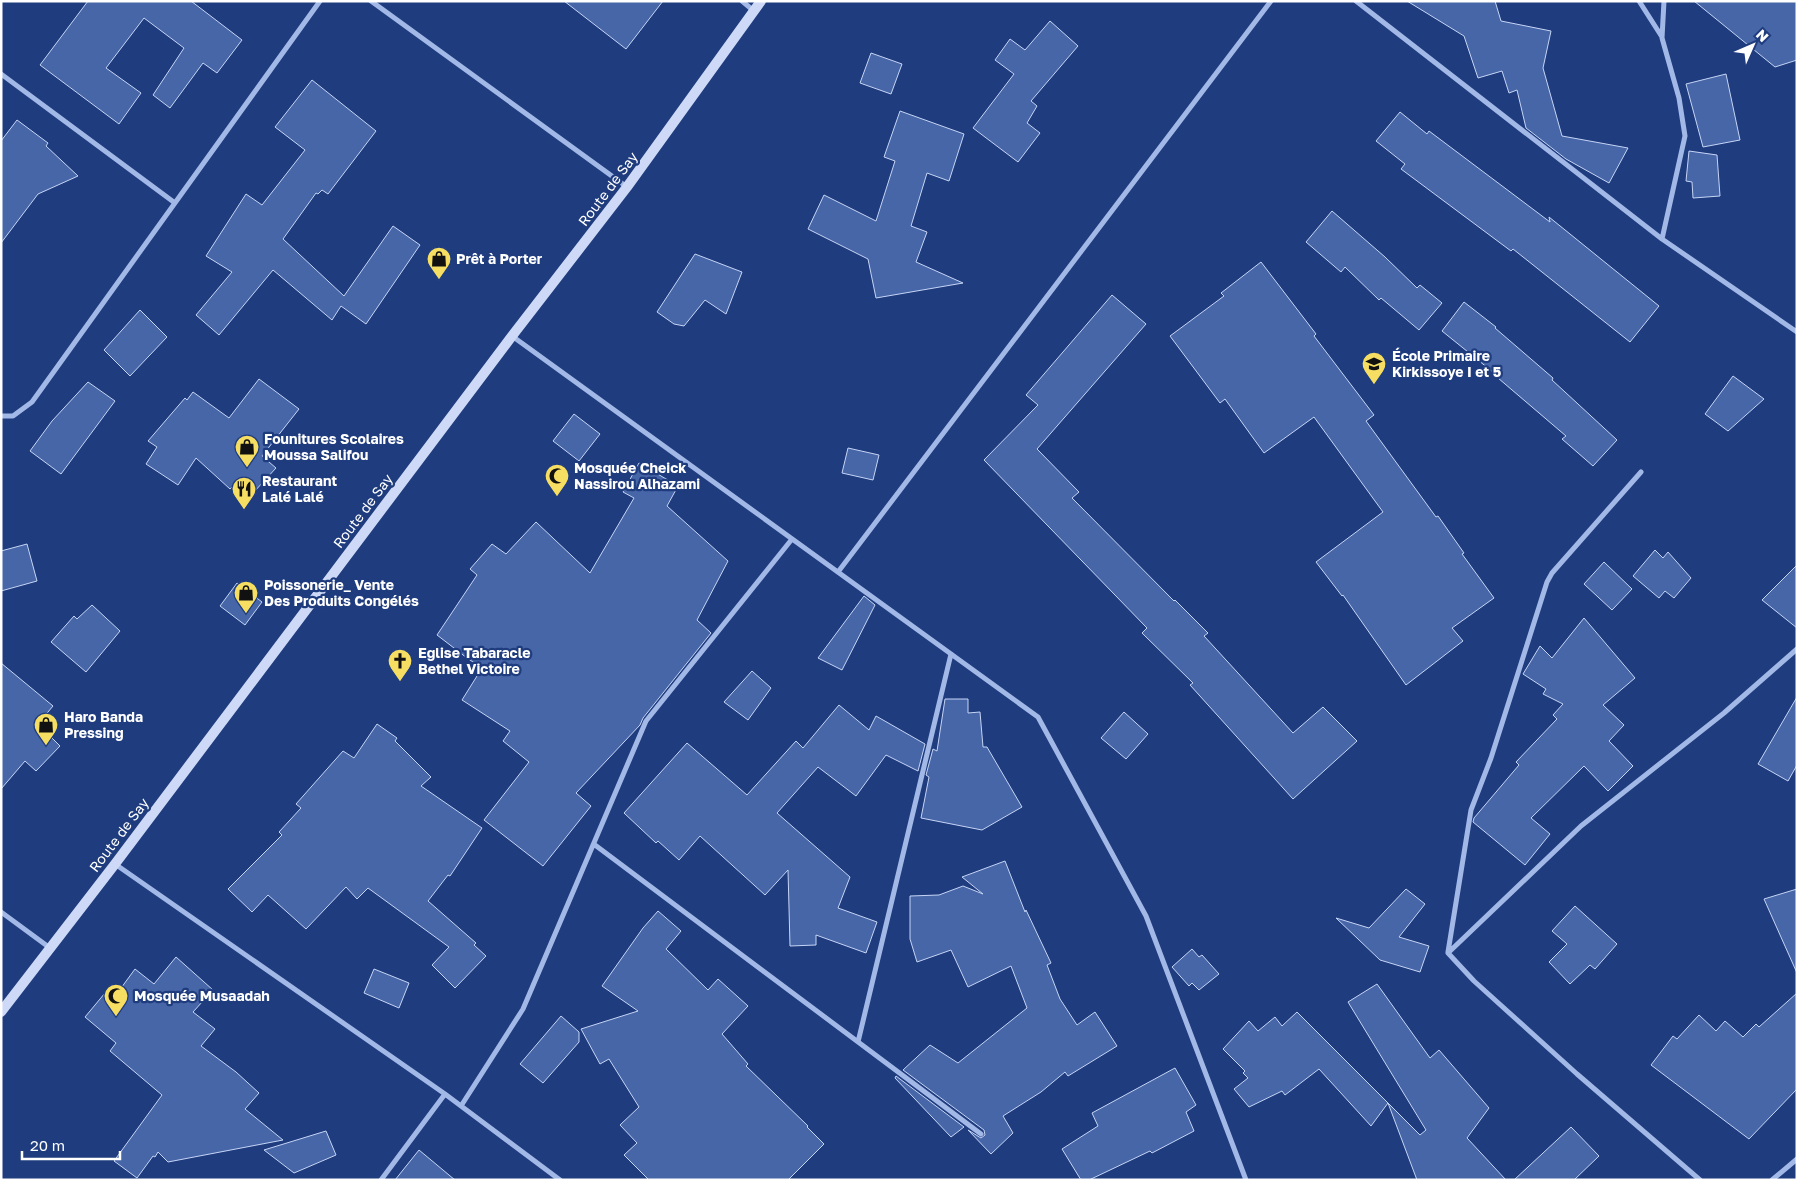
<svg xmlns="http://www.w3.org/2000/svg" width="1798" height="1181" font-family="'Golos Text',sans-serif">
  <rect width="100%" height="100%" fill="#1f3c7e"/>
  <path fill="#4766a8" stroke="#c6d5f6" d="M 88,1 L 191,1 L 242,40 L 217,73 L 203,63 L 170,108 L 153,95 L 184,48 L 144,18 L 106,68 L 141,93 L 119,124 L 40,65 Z
    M 564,1 L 663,1 L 626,49 Z
    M 1407,1 L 1495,1 L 1501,21 L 1551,31 L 1543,68 L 1562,136 L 1628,148 L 1609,183 L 1566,159 L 1526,128 L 1517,90 L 1509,93 L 1502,71 L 1478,78 L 1464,36 Z
    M 1694,1 L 1797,1 L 1797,60 L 1775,67 Z
    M 1050,21 L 1078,46 L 1031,101 L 1037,106 L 1027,123 L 1040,133 L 1018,162 L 973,128 L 1014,74 L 995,60 L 1010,39 L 1025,50 Z
    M 871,53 L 902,64 L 891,94 L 860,83 Z
    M 1726,74 L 1740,140 L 1703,147 L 1686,84 Z
    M 312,80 L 376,131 L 328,194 L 322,190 L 318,194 L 316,193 L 283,239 L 344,296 L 393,226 L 420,245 L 366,324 L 341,306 L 332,320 L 273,270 L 219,335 L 196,315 L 232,272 L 206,256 L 246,194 L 262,205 L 305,150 L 275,127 Z
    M 900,111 L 964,134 L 949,181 L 927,173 L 911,226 L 927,232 L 916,262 L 963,283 L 876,298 L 868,259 L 808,229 L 824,195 L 876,221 L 895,161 L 884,157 Z
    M 1400,112 L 1427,134 L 1429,131 L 1550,222 L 1549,217 L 1659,306 L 1630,342 L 1513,249 L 1511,251 L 1401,169 L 1405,164 L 1376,141 Z
    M 17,120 L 48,143 L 46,146 L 78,176 L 38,194 L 1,243 L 1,141 Z
    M 1689,151 L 1717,155 L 1720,196 L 1693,198 L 1692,182 L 1686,181 Z
    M 1332,211 L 1385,257 L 1417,288 L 1420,285 L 1442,303 L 1419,330 L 1381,298 L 1379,300 L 1345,267 L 1341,272 L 1306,242 Z
    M 695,254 L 742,272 L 726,314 L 705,300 L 684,326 L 674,324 L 657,312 Z
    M 1261,262 L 1316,334 L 1314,336 L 1374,415 L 1366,421 L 1436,517 L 1438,516 L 1464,553 L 1462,554 L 1494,598 L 1452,628 L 1463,641 L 1406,685 L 1343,595 L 1342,596 L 1316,562 L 1383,512 L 1314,417 L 1264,453 L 1225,399 L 1220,403 L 1170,336 L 1224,296 L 1221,293 Z
    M 1112,295 L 1146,324 L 1037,449 L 1079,492 L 1072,498 L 1174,601 L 1175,600 L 1208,633 L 1204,636 L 1293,733 L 1323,707 L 1357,741 L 1293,799 L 1190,685 L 1193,683 L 1142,633 L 1147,628 L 984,460 L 1038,405 L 1026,395 Z
    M 1464,302 L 1496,327 L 1495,328 L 1553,378 L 1552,380 L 1617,440 L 1593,466 L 1562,439 L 1566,436 L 1498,378 L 1499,377 L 1442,331 Z
    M 140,310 L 167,337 L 130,376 L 104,350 Z
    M 1733,376 L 1764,399 L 1728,431 L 1705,414 Z
    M 259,379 L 299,409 L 262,456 L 276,468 L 253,493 L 239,480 L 230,489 L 196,458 L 178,485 L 146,464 L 157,447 L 148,441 L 185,398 L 187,400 L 193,392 L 229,418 Z
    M 88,382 L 115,401 L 61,474 L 30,451 L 52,421 Z
    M 574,414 L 600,434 L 579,461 L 553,441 Z
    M 848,448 L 879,455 L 873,480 L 842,473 Z
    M 639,463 L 678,486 L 667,506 L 728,561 L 697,620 L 711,633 L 643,718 L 640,725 L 576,793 L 591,806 L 543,866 L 484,820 L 529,762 L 503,741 L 510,731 L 462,700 L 482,668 L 467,658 L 437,635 L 477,575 L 470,569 L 492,544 L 506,554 L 536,522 L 590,573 L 634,498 L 623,492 Z
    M 27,544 L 37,581 L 1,591 L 1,551 Z
    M 1655,550 L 1663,558 L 1668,552 L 1691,578 L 1674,598 L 1665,591 L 1659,598 L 1633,576 Z
    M 1604,562 L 1632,589 L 1612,610 L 1584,584 Z
    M 1797,565 L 1797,628 L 1762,600 Z
    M 237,583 L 262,602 L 245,625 L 220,606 Z
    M 864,596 L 875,605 L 842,670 L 818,658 Z
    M 92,605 L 120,631 L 86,672 L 51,642 L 74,616 L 77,619 Z
    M 1584,618 L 1635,678 L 1603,705 L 1624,725 L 1609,741 L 1633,766 L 1608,791 L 1584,766 L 1531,818 L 1550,834 L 1525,865 L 1473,822 L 1474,818 L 1519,765 L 1516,762 L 1557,719 L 1553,715 L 1563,704 L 1543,694 L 1546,689 L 1523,674 L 1540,646 L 1552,658 Z
    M 1,663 L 53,706 L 38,724 L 60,746 L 36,771 L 25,761 L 1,789 Z
    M 752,671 L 771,688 L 748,720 L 724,702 Z
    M 1797,697 L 1797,765 L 1788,781 L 1758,764 Z
    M 945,699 L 968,699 L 968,713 L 980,712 L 983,747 L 987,747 L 1022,807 L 982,830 L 921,818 L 929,777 L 926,775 L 933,749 L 937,751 Z
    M 839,705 L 869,730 L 876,716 L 925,744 L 918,771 L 886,755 L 856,796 L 818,767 L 777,813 L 850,877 L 838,908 L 877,922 L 866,953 L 816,935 L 816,945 L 790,946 L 788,870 L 765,895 L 700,836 L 679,860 L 658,841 L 656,843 L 624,813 L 687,743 L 747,795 L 796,741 L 803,748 Z
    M 1124,712 L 1148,734 L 1126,759 L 1101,738 Z
    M 377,724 L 397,738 L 395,741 L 431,777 L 421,786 L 482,828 L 450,876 L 448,875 L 428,901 L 476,943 L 474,945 L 486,956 L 455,988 L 432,965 L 449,947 L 368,888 L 357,899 L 346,887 L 306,929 L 268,895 L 252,912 L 228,889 L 282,835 L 279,832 L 301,808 L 296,804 L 343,751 L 354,758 Z
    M 1005,861 L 1025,912 L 1026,910 L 1051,963 L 1047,965 L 1060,999 L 1077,1025 L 1095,1012 L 1117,1046 L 1068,1076 L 1065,1072 L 1041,1092 L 1003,1116 L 1013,1133 L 991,1154 L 968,1130 L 981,1138 L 985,1135 L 984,1130 L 903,1070 L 930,1045 L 958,1063 L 1027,1008 L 1011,966 L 968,987 L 951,950 L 917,962 L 910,939 L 910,896 L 939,895 L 963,886 L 983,894 L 962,877 Z
    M 1406,889 L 1425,904 L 1399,937 L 1429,946 L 1420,972 L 1380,960 L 1336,918 L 1369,928 Z
    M 1797,889 L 1797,973 L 1764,899 Z
    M 1575,906 L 1617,944 L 1595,969 L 1590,965 L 1570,984 L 1549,962 L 1567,944 L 1552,931 Z
    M 658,911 L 681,931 L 666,949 L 708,990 L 718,979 L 748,1006 L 722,1034 L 748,1064 L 746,1066 L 808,1126 L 807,1127 L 824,1144 L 788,1180 L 649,1180 L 624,1155 L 637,1143 L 620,1125 L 639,1107 L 609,1059 L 600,1064 L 581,1029 L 638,1011 L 602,986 L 643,928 Z
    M 1192,949 L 1199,957 L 1202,955 L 1219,974 L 1199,990 L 1192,983 L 1189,986 L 1172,967 Z
    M 176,957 L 213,990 L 193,1012 L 215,1029 L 201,1046 L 236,1072 L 259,1093 L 245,1109 L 283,1140 L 168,1162 L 158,1152 L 155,1157 L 153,1156 L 137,1178 L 114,1161 L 162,1095 L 110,1051 L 116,1043 L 85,1017 L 105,993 L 113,999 L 135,969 L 154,984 Z
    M 374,969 L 409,983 L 399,1008 L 364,993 Z
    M 1377,984 L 1430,1058 L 1439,1050 L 1489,1108 L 1467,1138 L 1506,1180 L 1417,1180 L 1388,1103 L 1371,1126 L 1319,1069 L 1285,1095 L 1282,1091 L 1249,1107 L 1234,1089 L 1248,1078 L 1243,1073 L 1245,1071 L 1223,1049 L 1249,1021 L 1258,1031 L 1275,1017 L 1282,1026 L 1297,1012 L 1420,1135 L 1426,1130 L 1348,1002 Z
    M 1797,993 L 1797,1089 L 1749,1139 L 1651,1065 L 1673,1036 L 1677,1039 L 1699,1015 L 1716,1031 L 1725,1021 L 1743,1037 L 1756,1024 L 1759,1027 Z
    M 561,1016 L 579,1032 L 579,1042 L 543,1083 L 520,1064 Z
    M 1175,1068 L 1196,1105 L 1186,1112 L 1194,1131 L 1152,1153 L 1150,1151 L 1089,1180 L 1081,1180 L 1062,1149 L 1098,1126 L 1092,1113 Z
    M 896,1076 L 964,1127 L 951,1137 L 895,1078 Z
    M 1571,1127 L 1599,1156 L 1574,1180 L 1514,1180 Z
    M 326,1131 L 336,1155 L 294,1173 L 264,1150 Z
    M 419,1150 L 455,1180 L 395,1180 Z"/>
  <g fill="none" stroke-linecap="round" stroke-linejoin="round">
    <path stroke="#a2b9e8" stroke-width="5" d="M 371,1 L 627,187
      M 742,1 L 754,11
      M 1356,1 L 1662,239 L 1797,332
      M 1639,1 L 1662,37
      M 1,74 L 175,203
      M 1662,239 L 1685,136 L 1679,98 L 1662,38 L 1664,1
      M 512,336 L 1038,717 L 1146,916 L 1246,1180
      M 1,416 L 13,416 L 32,402 L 320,1
      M 838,572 L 1271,1
      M 595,845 L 981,1134
      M 115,864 L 445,1094 L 560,1180
      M 1,912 L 50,948
      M 1448,952 L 1471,810 L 1491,758 L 1547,582 L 1552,573 L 1641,472
      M 858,1042 L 951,654
      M 461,1106 L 523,1009 L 646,721 L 792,539
      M 381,1180 L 445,1094
      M 1700,1180 L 1577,1074 L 1474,981 L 1448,953 L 1581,826 L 1724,713 L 1797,649
      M 1772,1180 L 1797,1159"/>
    <path stroke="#cdd9f6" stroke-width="10" d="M 1,1012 L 115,864 L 512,336 L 627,187 L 761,1"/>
  </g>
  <defs>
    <symbol id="shop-pin" viewBox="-11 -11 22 30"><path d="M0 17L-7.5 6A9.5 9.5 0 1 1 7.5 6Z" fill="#f6de62" stroke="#1f3c7e"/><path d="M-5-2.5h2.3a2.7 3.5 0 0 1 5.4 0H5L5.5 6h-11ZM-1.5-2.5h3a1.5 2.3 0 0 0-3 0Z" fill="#111"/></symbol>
    <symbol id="school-pin" viewBox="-11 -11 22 30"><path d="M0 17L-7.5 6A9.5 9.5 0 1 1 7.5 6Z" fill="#f6de62" stroke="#1f3c7e"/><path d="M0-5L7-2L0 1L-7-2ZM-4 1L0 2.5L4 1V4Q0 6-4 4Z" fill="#111"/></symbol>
    <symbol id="mosque-pin" viewBox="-11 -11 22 30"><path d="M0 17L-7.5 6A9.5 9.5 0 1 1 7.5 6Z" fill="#f6de62" stroke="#1f3c7e"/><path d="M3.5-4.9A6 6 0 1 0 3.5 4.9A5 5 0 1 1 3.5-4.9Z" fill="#111"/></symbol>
    <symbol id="restaurant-pin" viewBox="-11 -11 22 30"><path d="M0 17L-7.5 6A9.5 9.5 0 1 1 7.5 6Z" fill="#f6de62" stroke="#1f3c7e"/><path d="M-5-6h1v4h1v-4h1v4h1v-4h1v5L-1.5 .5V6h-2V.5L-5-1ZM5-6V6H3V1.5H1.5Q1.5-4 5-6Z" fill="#111"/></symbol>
    <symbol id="church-pin" viewBox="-11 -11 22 30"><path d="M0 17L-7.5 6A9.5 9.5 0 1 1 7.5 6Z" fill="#f6de62" stroke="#1f3c7e"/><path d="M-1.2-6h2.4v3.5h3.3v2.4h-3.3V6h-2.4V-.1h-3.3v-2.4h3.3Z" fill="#111"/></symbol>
  </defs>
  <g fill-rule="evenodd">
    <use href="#shop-pin" x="425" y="245" width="28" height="38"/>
    <use href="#school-pin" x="1360" y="350" width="28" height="38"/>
    <use href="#shop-pin" x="233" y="433" width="28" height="38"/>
    <use href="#mosque-pin" x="543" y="462" width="28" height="38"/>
    <use href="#restaurant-pin" x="230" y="475" width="28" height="38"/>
    <use href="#shop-pin" x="232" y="579" width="28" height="38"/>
    <use href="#church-pin" x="386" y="647" width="28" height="38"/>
    <use href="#shop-pin" x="32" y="711" width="28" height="38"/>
    <use href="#mosque-pin" x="102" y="982" width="28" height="38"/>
  </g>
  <g text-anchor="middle" stroke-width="4.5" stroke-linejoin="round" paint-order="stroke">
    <g font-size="14" fill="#fff" stroke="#1f3c7e">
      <text transform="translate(608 189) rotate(-53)" y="5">Route de Say</text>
      <text transform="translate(363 511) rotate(-53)" y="5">Route de Say</text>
      <text transform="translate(119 835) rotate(-53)" y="5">Route de Say</text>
    </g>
    <g font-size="14" font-weight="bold" fill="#fff" stroke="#1f3c7e" text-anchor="start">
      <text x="456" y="264">Prêt à Porter</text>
      <text x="1392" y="361">École Primaire<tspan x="1392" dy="16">Kirkissoye I et 5</tspan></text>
      <text x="264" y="444">Founitures Scolaires<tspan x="264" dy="16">Moussa Salifou</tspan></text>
      <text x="574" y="473">Mosquée Cheick<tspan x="574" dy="16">Nassirou Alhazami</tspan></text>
      <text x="262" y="486">Restaurant<tspan x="262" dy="16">Lalé Lalé</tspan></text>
      <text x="264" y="590">Poissonerie_ Vente<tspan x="264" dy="16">Des Produits Congélés</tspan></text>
      <text x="418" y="658">Eglise Tabaracle<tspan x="418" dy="16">Bethel Victoire</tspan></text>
      <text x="64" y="722">Haro Banda<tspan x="64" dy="16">Pressing</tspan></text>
      <text x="134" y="1001">Mosquée Musaadah</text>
    </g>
  </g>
  <rect width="1798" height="1181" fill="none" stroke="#ffffff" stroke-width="5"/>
  <g transform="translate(1753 45) rotate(45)" stroke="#1f3c7e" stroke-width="4" paint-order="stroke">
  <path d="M0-4L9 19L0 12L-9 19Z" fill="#ffffff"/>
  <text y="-8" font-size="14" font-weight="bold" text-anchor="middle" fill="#ffffff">N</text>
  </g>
  <path d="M22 1151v8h98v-8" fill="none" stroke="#ffffff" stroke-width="2.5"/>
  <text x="30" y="1151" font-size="15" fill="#ffffff" stroke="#1f3c7e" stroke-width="4" paint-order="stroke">20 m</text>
</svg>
